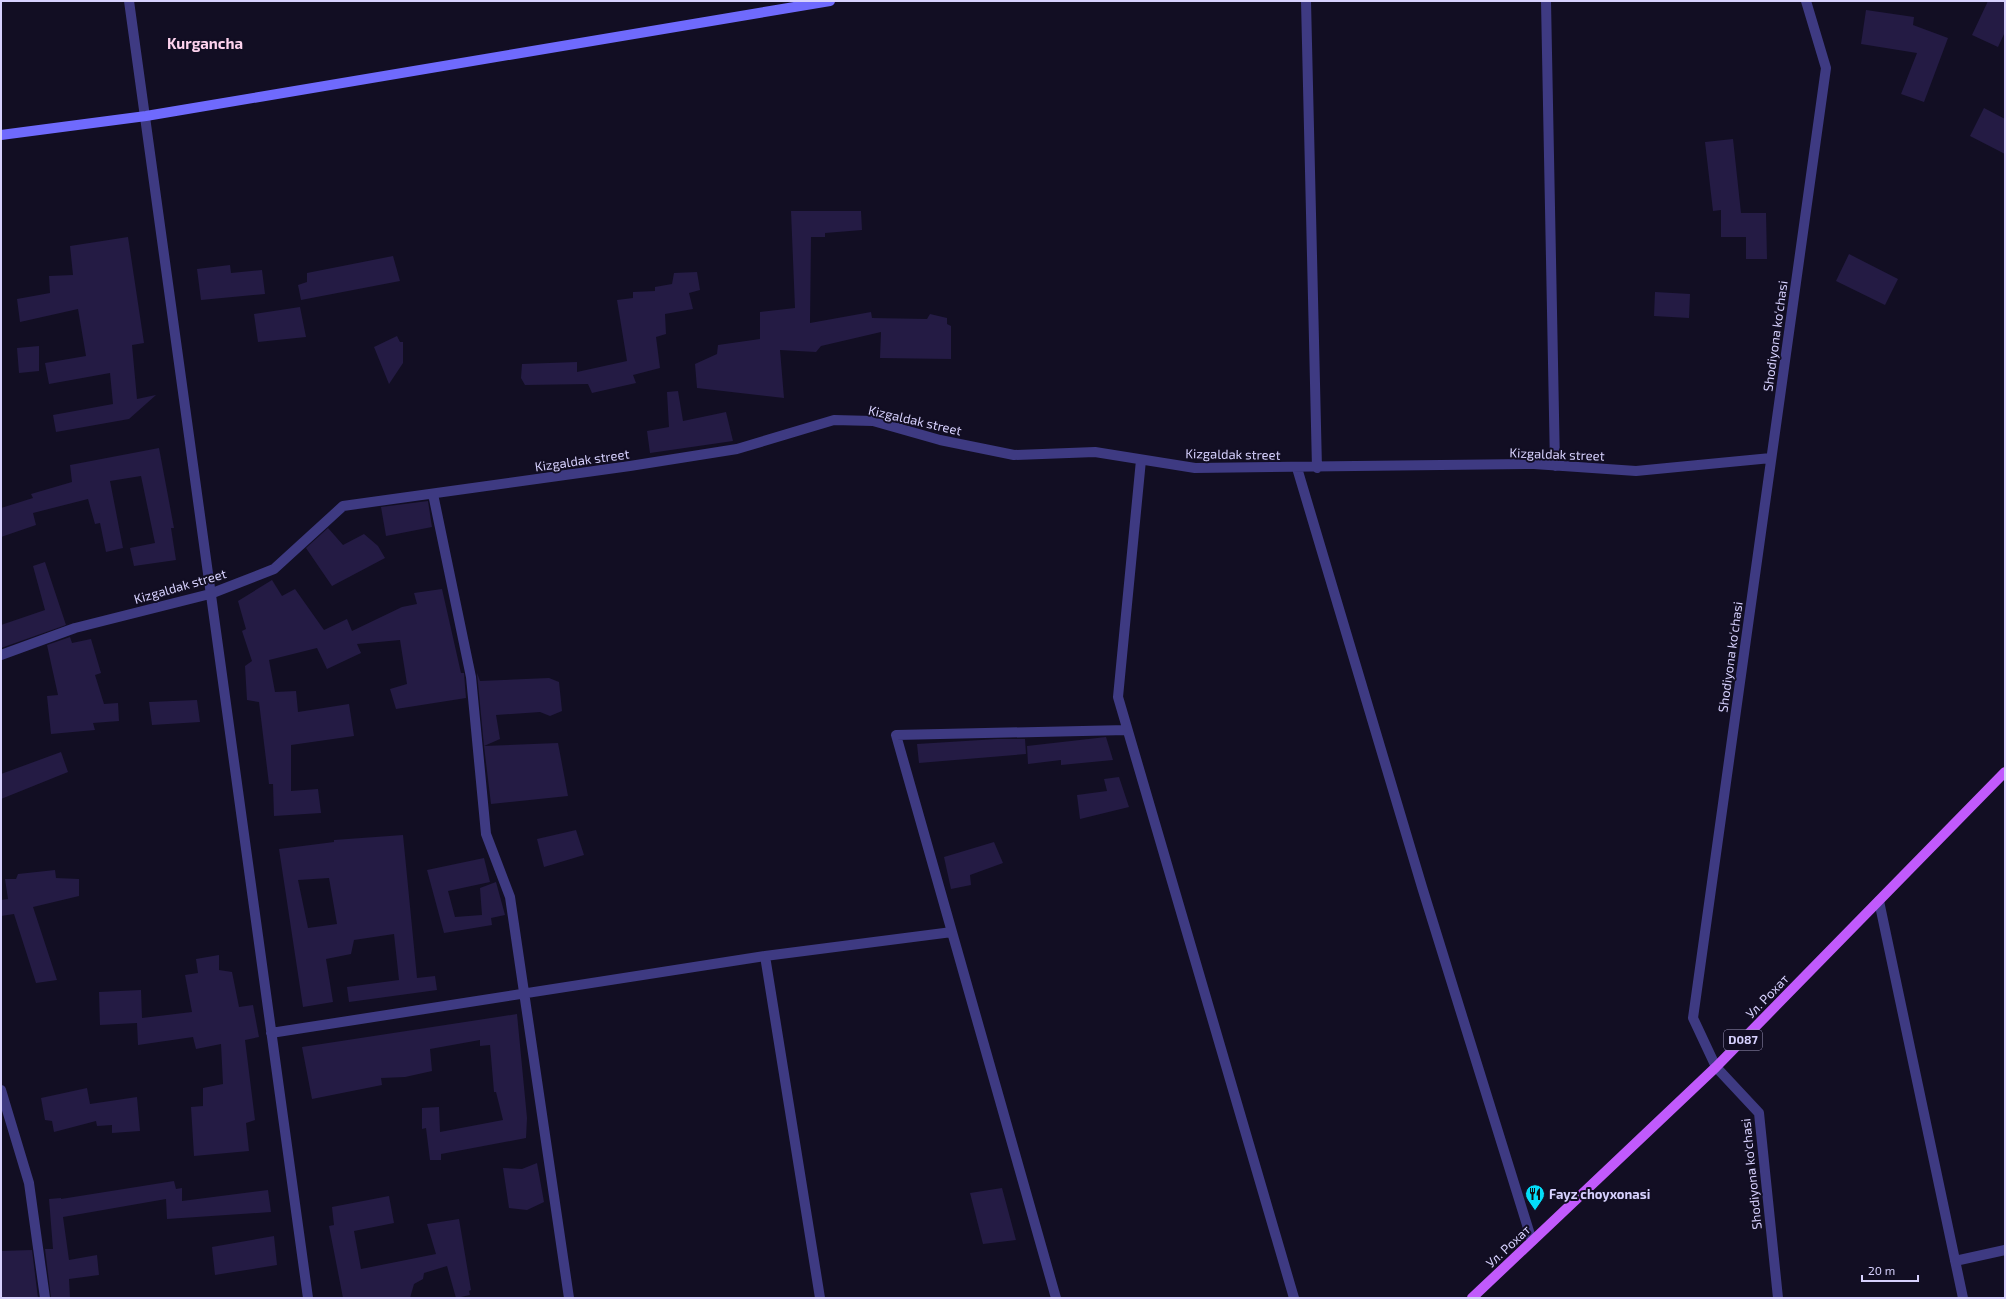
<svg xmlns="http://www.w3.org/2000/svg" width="2006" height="1299" font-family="'Exo 2',sans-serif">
  <rect width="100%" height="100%" fill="#120e23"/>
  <path fill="#241b44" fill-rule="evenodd" d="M 1988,1 L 2005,1 L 2005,32 L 1998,47 L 1972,35 Z
    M 1866,10 L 1914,17 L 1913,25 L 1948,38 L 1924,102 L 1901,94 L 1917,53 L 1861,44 Z
    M 1984,108 L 2005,119 L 2005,154 L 1970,136 Z
    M 1733,139 L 1741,213 L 1766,213 L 1767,259 L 1746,259 L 1746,237 L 1721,237 L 1721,210 L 1713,211 L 1705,142 Z
    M 791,211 L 861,211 L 862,230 L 825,233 L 825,237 L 811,237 L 810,323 L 871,312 L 872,318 L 927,319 L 930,314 L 947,318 L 947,324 L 951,326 L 951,359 L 880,358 L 881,332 L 821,346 L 816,352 L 780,350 L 784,398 L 697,388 L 695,364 L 717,354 L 718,345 L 760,339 L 760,312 L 795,308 Z
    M 128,237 L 144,343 L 132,345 L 137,399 L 156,395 L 129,419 L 56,432 L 53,415 L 113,404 L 110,373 L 49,384 L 45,363 L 86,356 L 78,309 L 20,322 L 17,299 L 50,293 L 49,276 L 73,275 L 70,246 Z
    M 1849,254 L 1898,279 L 1885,305 L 1836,281 Z
    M 393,256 L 400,281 L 301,300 L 298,285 L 307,282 L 307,273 Z
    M 230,265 L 231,273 L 262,270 L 265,294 L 201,300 L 197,269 Z
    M 697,272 L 700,290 L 689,293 L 693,309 L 665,314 L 666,334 L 656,337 L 660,368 L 633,375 L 636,383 L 592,393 L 588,384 L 525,385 L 521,378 L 522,364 L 577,362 L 577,372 L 627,361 L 617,300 L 633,298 L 633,292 L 655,291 L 655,287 L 672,284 L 674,273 Z
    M 1655,292 L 1690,294 L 1689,318 L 1654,316 Z
    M 300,307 L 306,337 L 258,342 L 254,314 Z
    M 397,336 L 400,342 L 403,342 L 403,363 L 389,384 L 374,347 Z
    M 39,346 L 39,371 L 19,373 L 17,348 Z
    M 678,391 L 683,421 L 726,412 L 733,441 L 650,453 L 647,431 L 669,427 L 667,392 Z
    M 159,448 L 174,528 L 171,528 L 176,560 L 134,566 L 130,548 L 155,543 L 141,476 L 110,481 L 123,548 L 106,552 L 100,523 L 95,524 L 88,499 L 33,513 L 36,525 L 1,537 L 1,508 L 33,498 L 31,494 L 72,482 L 70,465 Z
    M 428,501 L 432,527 L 386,536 L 381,507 Z
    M 328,528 L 343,545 L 364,534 L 378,546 L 385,558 L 332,586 L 306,548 Z
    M 45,562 L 66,625 L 1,648 L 1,625 L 45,610 L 33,566 Z
    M 272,580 L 282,596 L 295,589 L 324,630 L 347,619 L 352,631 L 402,607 L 417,604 L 414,593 L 442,589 L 461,673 L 464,673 L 466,698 L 396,709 L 390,689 L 407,684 L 400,640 L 357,644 L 361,653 L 327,669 L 317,648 L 269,660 L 275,692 L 296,691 L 298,712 L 349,704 L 354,736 L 291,745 L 291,791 L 318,789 L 321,813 L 274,816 L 273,784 L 269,784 L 259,702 L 247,700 L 245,666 L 252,661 L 242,631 L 246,629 L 238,601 Z
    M 70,637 L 72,643 L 91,639 L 101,673 L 95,675 L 104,704 L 118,703 L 119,721 L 93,723 L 95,730 L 51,734 L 47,696 L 58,695 L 47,645 Z
    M 477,673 L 480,681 L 549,678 L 559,682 L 562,711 L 550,716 L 540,712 L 496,715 L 500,739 L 484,746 Z
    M 197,700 L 200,722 L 152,725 L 149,702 Z
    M 1106,737 L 1113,760 L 1061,765 L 1061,760 L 1028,764 L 1027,746 Z
    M 997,739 L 1025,739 L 1026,754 L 919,763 L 917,744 Z
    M 558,743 L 568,796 L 491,804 L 484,746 Z
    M 61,752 L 68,772 L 1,799 L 1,774 Z
    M 1119,777 L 1129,807 L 1080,819 L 1077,795 L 1107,791 L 1104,779 Z
    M 576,830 L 584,855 L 544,867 L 537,839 Z
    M 403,835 L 417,978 L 435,976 L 437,990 L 349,1002 L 347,987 L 399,980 L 394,934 L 354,940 L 351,954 L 326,959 L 333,1002 L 303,1007 L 279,849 L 334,842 L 334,840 ZM 329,878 L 337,924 L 308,928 L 298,880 Z
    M 994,842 L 1003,863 L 970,875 L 971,885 L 951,889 L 944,857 Z
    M 484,858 L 490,882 L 448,891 L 455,917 L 482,915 L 480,888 L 496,882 L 505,915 L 491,918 L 492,925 L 444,933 L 427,870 Z
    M 55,870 L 56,878 L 79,879 L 79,896 L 33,907 L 57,980 L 36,983 L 14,914 L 1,916 L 1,900 L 8,899 L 5,879 L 16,879 L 18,874 Z
    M 219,955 L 219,970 L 232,972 L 239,1007 L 253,1005 L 259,1037 L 245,1040 L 255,1120 L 246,1123 L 249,1151 L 194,1156 L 191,1107 L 203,1106 L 203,1088 L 223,1084 L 221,1044 L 196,1049 L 193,1037 L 138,1045 L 137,1023 L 100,1025 L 99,992 L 141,990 L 142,1018 L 192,1012 L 185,975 L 198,973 L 196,959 Z
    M 517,1014 L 527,1118 L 526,1138 L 441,1154 L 441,1160 L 430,1160 L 426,1128 L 422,1129 L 422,1108 L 439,1107 L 440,1132 L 503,1120 L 496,1092 L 494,1092 L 490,1045 L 480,1046 L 480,1040 L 430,1049 L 432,1071 L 405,1077 L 381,1078 L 382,1085 L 312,1099 L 302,1047 Z
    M 87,1088 L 90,1104 L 137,1097 L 140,1131 L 112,1133 L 112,1125 L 97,1126 L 96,1121 L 54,1132 L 52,1121 L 45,1120 L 41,1098 Z
    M 537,1163 L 544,1202 L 527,1210 L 509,1208 L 503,1168 L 522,1169 Z
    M 174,1181 L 176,1189 L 182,1188 L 182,1201 L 268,1190 L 271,1212 L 167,1219 L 166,1199 L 63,1217 L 69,1260 L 97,1255 L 99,1275 L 69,1279 L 70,1298 L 51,1298 L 45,1249 L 53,1249 L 49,1199 L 61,1198 L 61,1199 Z
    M 1002,1188 L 1016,1240 L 983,1244 L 970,1193 Z
    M 389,1196 L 394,1223 L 354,1231 L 361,1269 L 436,1254 L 427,1224 L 459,1219 L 471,1290 L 469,1291 L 470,1295 L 456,1298 L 447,1266 L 424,1273 L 423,1279 L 414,1284 L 410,1298 L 343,1298 L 329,1226 L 334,1225 L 332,1207 Z
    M 274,1236 L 277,1265 L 215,1275 L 212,1247 Z
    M 32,1250 L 38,1298 L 1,1298 L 1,1251 Z"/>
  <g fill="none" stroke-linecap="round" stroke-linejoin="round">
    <path stroke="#3e3a82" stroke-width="10" d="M 129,1 L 308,1298
      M 1306,1 L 1317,468
      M 1546,1 L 1555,466
      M 1141,460 L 1118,697 L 1294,1298
      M 1297,468 L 1422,887 L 1532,1241
      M 433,494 L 471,677 L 486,834 L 510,897 L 569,1298
      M 1,655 L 75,628 L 210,594 L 274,569 L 343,506 L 630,466 L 737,449 L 834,420 L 873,421 L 940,440 L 1014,455 L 1095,452 L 1195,468 L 1534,464 L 1636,471 L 1771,458
      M 1879,901 L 1963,1298
      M 765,956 L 820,1298
      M 271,1033 L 765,956 L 952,932
      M 1,1090 L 29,1183 L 45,1298
      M 1955,1261 L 2005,1250
      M 1056,1298 L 896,735 L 1127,730
      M 1778,1298 L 1759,1113 L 1716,1067 L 1693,1018 L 1826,68 L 1806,1"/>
    <path stroke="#6f6afd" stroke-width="10" d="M 1,135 L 146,116 L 830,1"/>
    <path stroke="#c15afc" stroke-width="10" d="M 1472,1298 L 1716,1067 L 2005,772"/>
  </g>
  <defs>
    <symbol id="restaurant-pin" viewBox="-11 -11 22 30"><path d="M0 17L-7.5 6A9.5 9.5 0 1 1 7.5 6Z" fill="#04ddf8" stroke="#120e23"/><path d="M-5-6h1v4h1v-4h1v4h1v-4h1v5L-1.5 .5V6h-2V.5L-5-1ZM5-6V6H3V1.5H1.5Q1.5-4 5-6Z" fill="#111"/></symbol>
  </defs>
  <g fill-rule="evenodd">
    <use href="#restaurant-pin" x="1524" y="1183" width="22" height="30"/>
  </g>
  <g text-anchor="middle" stroke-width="4" stroke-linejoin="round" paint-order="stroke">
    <rect fill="#120e23" stroke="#9c96bc" stroke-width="1" x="1724" y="1030" width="38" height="20" rx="3"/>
    <g font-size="12" font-weight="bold" fill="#d7d1fe">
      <text x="1743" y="1044">D087</text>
    </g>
    <g font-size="13" fill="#d7d1fe" stroke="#120e23">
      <text transform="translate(1775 336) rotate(-82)" y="5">Shodiyona ko'chasi</text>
      <text transform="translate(915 420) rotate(13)" y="5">Kizgaldak street</text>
      <text transform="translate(1233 454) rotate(1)" y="5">Kizgaldak street</text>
      <text transform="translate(1557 454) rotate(2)" y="5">Kizgaldak street</text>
      <text transform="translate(582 460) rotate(-8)" y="5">Kizgaldak street</text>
      <text transform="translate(180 586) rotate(-16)" y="5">Kizgaldak street</text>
      <text transform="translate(1730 657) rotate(-82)" y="5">Shodiyona ko'chasi</text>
      <text transform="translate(1767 996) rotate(-46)" y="5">Ул. Рохат</text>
      <text transform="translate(1751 1174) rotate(-96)" y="5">Shodiyona ko'chasi</text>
      <text transform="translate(1508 1246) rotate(-43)" y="5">Ул. Рохат</text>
    </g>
    <g font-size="13" font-weight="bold" fill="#d7d1fe" stroke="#120e23" text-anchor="start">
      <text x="1549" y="1199">Fayz choyxonasi</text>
    </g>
    <g font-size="15" font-weight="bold" fill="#fed3ee" stroke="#120e23">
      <text x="205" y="49">Kurgancha</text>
    </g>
  </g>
  <rect width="2006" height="1299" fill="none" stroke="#d7d1fe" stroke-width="4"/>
  <path d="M1862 1275v6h56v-6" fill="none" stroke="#d7d1fe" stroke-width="2"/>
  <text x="1868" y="1275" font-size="12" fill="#d7d1fe" stroke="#120e23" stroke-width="3" paint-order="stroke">20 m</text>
</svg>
